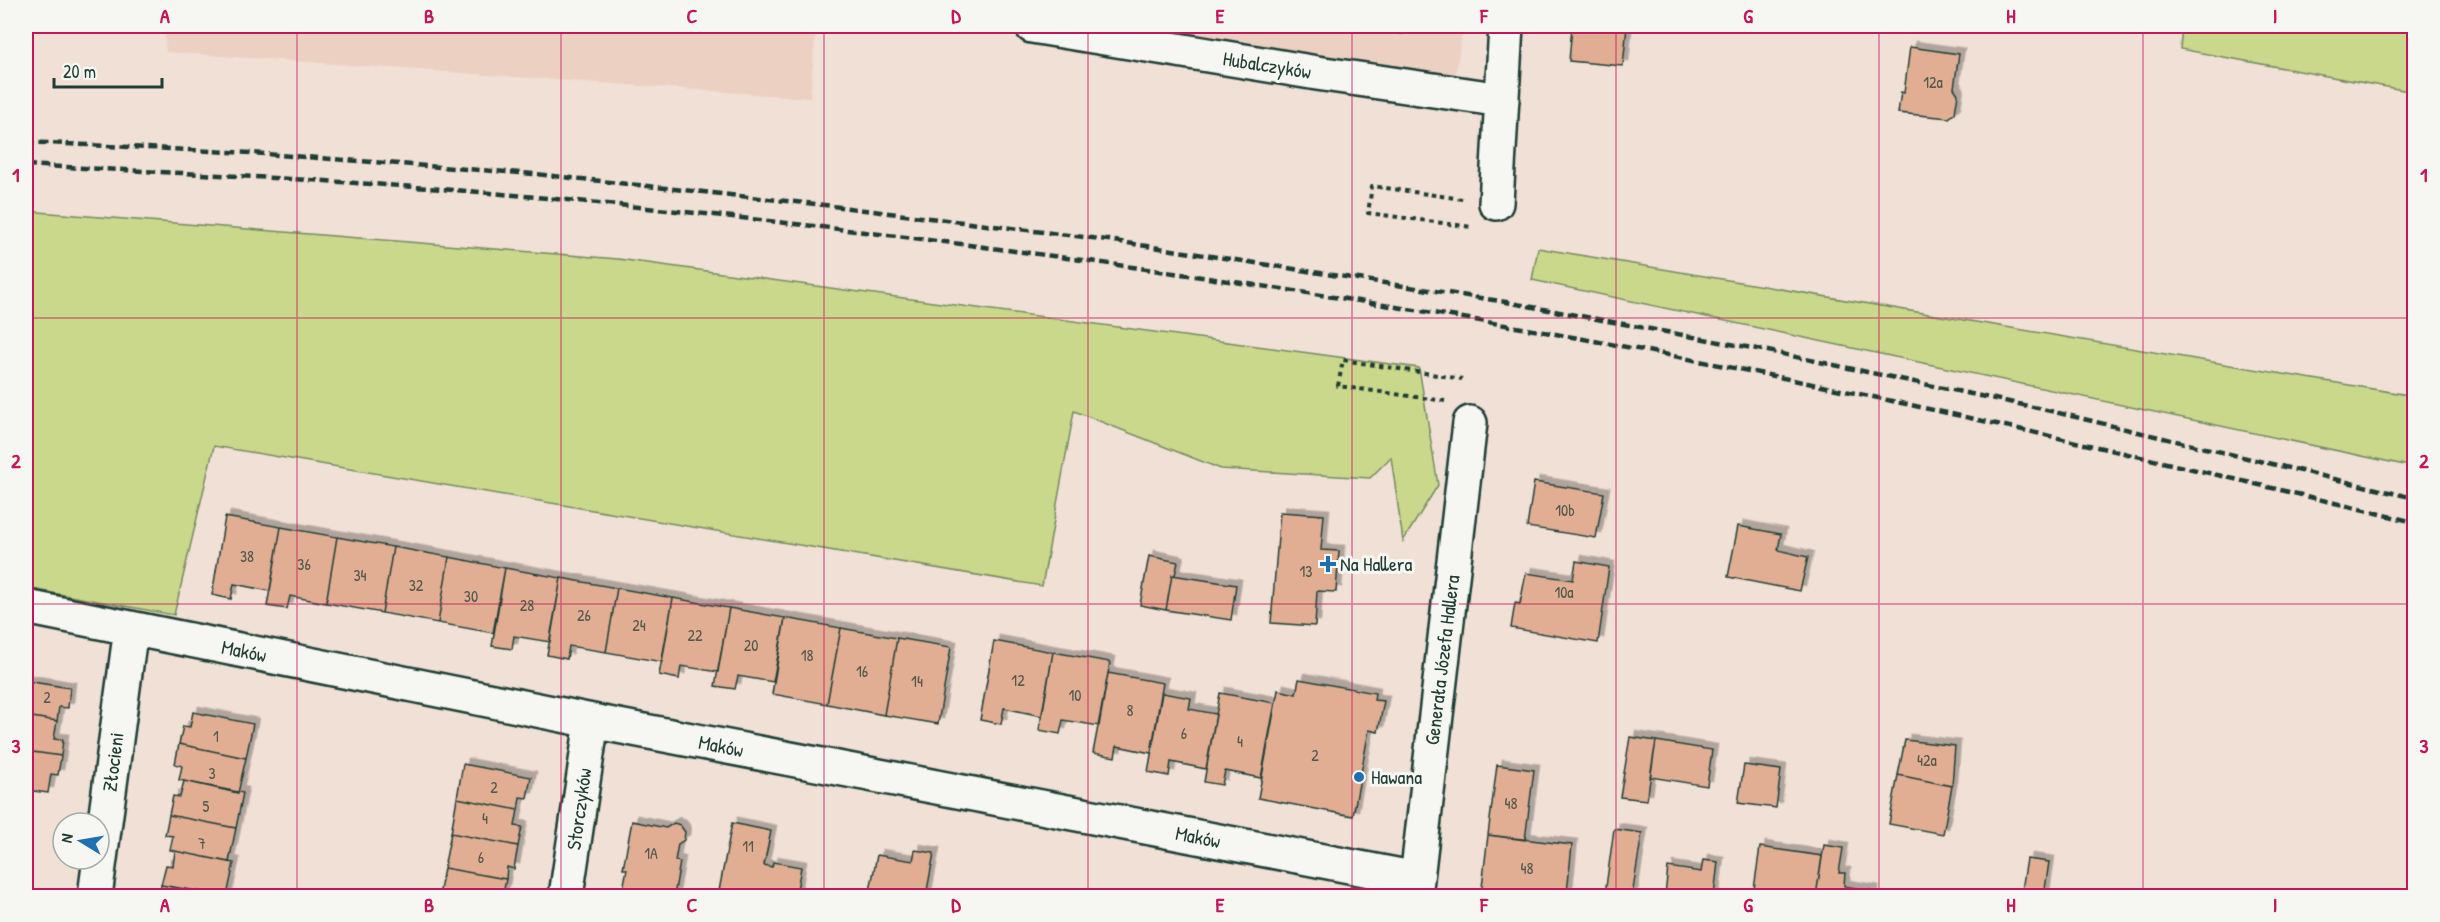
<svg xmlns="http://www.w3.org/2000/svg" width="2440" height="922" font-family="'Patrick Hand',sans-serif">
  <defs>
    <filter id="shadow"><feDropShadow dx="5.5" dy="-5.5" stdDeviation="0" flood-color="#0004"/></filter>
  </defs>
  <rect width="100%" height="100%" fill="#f0e0d6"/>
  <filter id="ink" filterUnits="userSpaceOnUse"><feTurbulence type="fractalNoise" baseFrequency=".0167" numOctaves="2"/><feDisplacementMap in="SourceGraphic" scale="12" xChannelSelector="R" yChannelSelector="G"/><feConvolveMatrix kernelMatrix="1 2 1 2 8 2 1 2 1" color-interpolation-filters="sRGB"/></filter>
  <g filter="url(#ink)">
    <path fill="#ecd1c2" d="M 164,26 L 816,26 L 810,98 L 166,52 Z
      M 978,26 L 1463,26 L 1451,105 Z"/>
    <path fill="#cad88b" stroke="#748a60" stroke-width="1.5" d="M 2182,26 L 2414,26 L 2414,92 L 2180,49 Z
      M 26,211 L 618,259 L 1419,368 L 1438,485 L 1403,541 L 1391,457 L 1370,478 L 1221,469 L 1074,411 L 1042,586 L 214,446 L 174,615 L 26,588 Z
      M 1538,248 L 2414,396 L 2414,467 L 1532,280 Z"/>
    <path fill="#e1ae94" stroke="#1f3d34" stroke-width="1.5" filter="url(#shadow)" d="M 1354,26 L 1404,26 L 1403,34 L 1354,28 Z
      M 1572,26 L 1627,26 L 1623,66 L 1569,61 Z
      M 1910,47 L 1959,54 L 1954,88 L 1958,94 L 1955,113 L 1949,118 L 1898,113 L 1901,92 L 1904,93 Z
      M 1534,482 L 1604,493 L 1596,538 L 1527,527 Z
      M 1280,512 L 1324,515 L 1321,550 L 1339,551 L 1336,592 L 1317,591 L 1315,626 L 1271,623 Z
      M 225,517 L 281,527 L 270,591 L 234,584 L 231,599 L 212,595 Z
      M 1738,526 L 1781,534 L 1778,550 L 1808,557 L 1800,591 L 1728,577 Z
      M 281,527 L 337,537 L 326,603 L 290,596 L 287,609 L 267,606 Z
      M 337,537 L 393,547 L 382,613 L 326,603 Z
      M 393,547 L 449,557 L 438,623 L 382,613 Z
      M 1149,556 L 1178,562 L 1175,575 L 1172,575 L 1166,610 L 1140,605 Z
      M 449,557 L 505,568 L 493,633 L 438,623 Z
      M 1576,561 L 1609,567 L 1598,643 L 1511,628 L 1515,603 L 1520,604 L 1526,573 L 1573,580 Z
      M 505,568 L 561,578 L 550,642 L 514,636 L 512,649 L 492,646 Z
      M 1172,575 L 1236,585 L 1231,620 L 1166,610 Z
      M 561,578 L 617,588 L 606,652 L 569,646 L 567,659 L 547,655 Z
      M 617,588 L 673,598 L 662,662 L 606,652 Z
      M 673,598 L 729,608 L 718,672 L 681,666 L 679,679 L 659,675 Z
      M 729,608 L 785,618 L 773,682 L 738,676 L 735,689 L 715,686 Z
      M 785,618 L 841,628 L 827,704 L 772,694 Z
      M 841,628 L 897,638 L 884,715 L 827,704 Z
      M 897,638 L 951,647 L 938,724 L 884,715 Z
      M 994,641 L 1053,652 L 1042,716 L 1004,708 L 1001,724 L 980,720 Z
      M 1053,652 L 1110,662 L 1099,726 L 1063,720 L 1060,734 L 1039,730 Z
      M 1108,673 L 1163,683 L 1151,753 L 1117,746 L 1115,757 L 1093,753 Z
      M 1299,679 L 1375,693 L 1374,700 L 1384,701 L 1378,732 L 1369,730 L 1353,816 L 1258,798 L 1278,690 L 1296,694 Z
      M 26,681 L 70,688 L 68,708 L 59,707 L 57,721 L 26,716 Z
      M 1162,693 L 1191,698 L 1189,709 L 1216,714 L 1206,769 L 1171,762 L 1169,776 L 1148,772 Z
      M 1220,693 L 1275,703 L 1261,778 L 1225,771 L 1222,785 L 1204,782 Z
      M 193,712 L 253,724 L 246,758 L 179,744 L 183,726 L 190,727 Z
      M 26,716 L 57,721 L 54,739 L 63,740 L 61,756 L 26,751 Z
      M 1630,737 L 1656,741 L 1647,800 L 1620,797 Z
      M 1905,740 L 1955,746 L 1952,786 L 1898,775 Z
      M 1656,741 L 1712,750 L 1707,786 L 1650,777 Z
      M 179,744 L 246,758 L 238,793 L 179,780 L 182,766 L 175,764 Z
      M 26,751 L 61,756 L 58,775 L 51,774 L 48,793 L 26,790 Z
      M 463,764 L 531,777 L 527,798 L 520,797 L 518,810 L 457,798 Z
      M 1497,765 L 1534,770 L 1525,840 L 1488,835 Z
      M 1744,765 L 1781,770 L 1776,808 L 1738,803 Z
      M 1898,775 L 1952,786 L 1943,834 L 1889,824 Z
      M 184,781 L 243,793 L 236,828 L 169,815 L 173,796 L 180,797 Z
      M 457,798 L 518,810 L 515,826 L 522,827 L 518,846 L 451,833 Z
      M 169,815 L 236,828 L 229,862 L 170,850 L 173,836 L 165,835 Z
      M 632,821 L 666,828 L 674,823 L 680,825 L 685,832 L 684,840 L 678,844 L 675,861 L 680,862 L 674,896 L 629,896 L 629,893 L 619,891 L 620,889 L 623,889 L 627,869 L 623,869 Z
      M 732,823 L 771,831 L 764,865 L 772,867 L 773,862 L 801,867 L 796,896 L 718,896 Z
      M 1614,829 L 1642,833 L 1632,896 L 1605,894 Z
      M 451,833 L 518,846 L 514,869 L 507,867 L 506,879 L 444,868 Z
      M 1488,835 L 1572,845 L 1567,893 L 1541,890 L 1540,896 L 1481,896 Z
      M 1824,845 L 1843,848 L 1839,873 L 1845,873 L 1844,886 L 1873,891 L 1873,896 L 1816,896 Z
      M 1760,847 L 1822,856 L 1816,896 L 1753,896 Z
      M 915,850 L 934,853 L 926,896 L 869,896 L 877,855 L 913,861 Z
      M 175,851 L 234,863 L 227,896 L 161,885 L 166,865 L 173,866 Z
      M 2027,859 L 2049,862 L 2044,896 L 2021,896 Z
      M 1703,860 L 1718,862 L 1714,896 L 1665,896 L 1668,867 L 1701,872 Z
      M 444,868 L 506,879 L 503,895 L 509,896 L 439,896 Z
      M 161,885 L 218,896 L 159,896 Z"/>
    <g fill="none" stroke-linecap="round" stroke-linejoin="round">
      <defs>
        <path id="minor" d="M 1032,26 L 1317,73 L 1502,100
          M 1496,203 L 1506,26
          M 26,607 L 592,721 L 1417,879
          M 95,896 L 131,628
          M 566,896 L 592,721
          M 1415,896 L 1470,423"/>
      </defs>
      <use href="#minor" stroke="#1f3d34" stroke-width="38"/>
      <path stroke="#1f3d34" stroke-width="4" stroke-dasharray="4.5 4.5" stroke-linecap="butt" d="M 1462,199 L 1372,186 L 1368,213 L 1472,227
        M 1445,401 L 1338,386 L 1343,360 L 1462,379"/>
      <use href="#minor" stroke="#f6f6f2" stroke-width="33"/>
      <path stroke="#1f3d34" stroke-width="4.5" stroke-dasharray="9 4.5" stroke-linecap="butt" d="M 26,142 L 251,153 L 535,174 L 824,205 L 1108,240 L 1506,302 L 1768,351 L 2042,409 L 2414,498
        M 26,165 C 195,174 366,181 535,197 C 858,227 1180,270 1499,324 C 1807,377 2111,449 2414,522"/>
    </g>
  </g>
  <path fill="none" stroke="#c2185b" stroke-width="1.5" stroke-opacity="0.55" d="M 297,26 L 297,896M 561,26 L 561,896M 824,26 L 824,896M 1088,26 L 1088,896M 1352,26 L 1352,896M 1616,26 L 1616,896M 1879,26 L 1879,896M 2143,26 L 2143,896M 26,318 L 2414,318M 26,604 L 2414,604"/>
  <g fill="#1f6fb2" stroke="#f6f6f2" stroke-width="2">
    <path d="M1325 555h6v6h6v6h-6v6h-6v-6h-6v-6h6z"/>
    <circle cx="1359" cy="777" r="6"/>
  </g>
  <g text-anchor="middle" stroke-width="6" stroke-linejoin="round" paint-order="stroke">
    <g font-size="16" fill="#50594c">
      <text x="1933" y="88">12a</text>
      <text x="1565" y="516">10b</text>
      <text x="247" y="562">38</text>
      <text x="304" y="570">36</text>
      <text x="1306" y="577">13</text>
      <text x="360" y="581">34</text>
      <text x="416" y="591">32</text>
      <text x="1564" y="598">10a</text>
      <text x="471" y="602">30</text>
      <text x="527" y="611">28</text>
      <text x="584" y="621">26</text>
      <text x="639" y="631">24</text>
      <text x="695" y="641">22</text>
      <text x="751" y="651">20</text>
      <text x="807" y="661">18</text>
      <text x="862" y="677">16</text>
      <text x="1018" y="686">12</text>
      <text x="917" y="687">14</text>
      <text x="1075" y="701">10</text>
      <text x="47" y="703">2</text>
      <text x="1130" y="716">8</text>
      <text x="1184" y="739">6</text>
      <text x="216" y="742">1</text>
      <text x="1240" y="747">4</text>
      <text x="1315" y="761">2</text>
      <text x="1927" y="766">42a</text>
      <text x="212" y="779">3</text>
      <text x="494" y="793">2</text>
      <text x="1511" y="809">48</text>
      <text x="206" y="812">5</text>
      <text x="485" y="824">4</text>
      <text x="202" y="849">7</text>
      <text x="748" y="852">11</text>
      <text x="651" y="859">1A</text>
      <text x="481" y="863">6</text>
      <text x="1527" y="874">48</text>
    </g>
    <g font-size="20" fill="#1f3d34" stroke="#f6f6f2">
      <text transform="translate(1267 65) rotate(9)" y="7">Hubalczyków</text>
      <text transform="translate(244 651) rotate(11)" y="7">Maków</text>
      <text transform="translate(1442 660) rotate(-83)" y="7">Generała Józefa Hallera</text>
      <text transform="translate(721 746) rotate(11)" y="7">Maków</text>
      <text transform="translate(113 762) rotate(-83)" y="7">Złocieni</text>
      <text transform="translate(579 809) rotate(-82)" y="7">Storczyków</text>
      <text transform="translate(1198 837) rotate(11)" y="7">Maków</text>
    </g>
    <g font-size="20" fill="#1f3d34" stroke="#f6f6f2" text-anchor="start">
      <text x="1340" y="571">Na Hallera</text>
      <text x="1371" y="784">Hawana</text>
    </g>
  </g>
  <rect width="2440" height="922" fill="none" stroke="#f6f6f2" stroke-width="66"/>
  <g transform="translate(81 841) rotate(281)"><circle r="28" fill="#f6f6f2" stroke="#a0aca6" stroke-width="1.5"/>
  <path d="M0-4.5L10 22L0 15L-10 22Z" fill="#1f6fb2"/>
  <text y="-9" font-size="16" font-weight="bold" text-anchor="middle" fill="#1f3d34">N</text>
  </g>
  <path d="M54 78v9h108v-9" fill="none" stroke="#1f3d34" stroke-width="3"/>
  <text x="63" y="78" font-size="18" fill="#1f3d34" stroke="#f6f6f2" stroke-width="4.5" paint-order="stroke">20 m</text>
  <rect x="33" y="33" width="2374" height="856" fill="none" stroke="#c2185b" stroke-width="2"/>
  <g font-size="20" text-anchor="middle" font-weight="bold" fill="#c2185b">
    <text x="165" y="23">A</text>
    <text x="429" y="23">B</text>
    <text x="692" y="23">C</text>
    <text x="956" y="23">D</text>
    <text x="1220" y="23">E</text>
    <text x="1484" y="23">F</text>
    <text x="1748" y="23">G</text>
    <text x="2011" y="23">H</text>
    <text x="2275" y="23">I</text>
    <text x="16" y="182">1</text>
    <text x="2424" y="182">1</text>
    <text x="16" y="468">2</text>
    <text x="2424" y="468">2</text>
    <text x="16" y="753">3</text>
    <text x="2424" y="753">3</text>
    <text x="165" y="912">A</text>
    <text x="429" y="912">B</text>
    <text x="692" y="912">C</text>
    <text x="956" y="912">D</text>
    <text x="1220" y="912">E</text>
    <text x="1484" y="912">F</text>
    <text x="1748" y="912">G</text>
    <text x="2011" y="912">H</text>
    <text x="2275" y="912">I</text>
  </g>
</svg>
